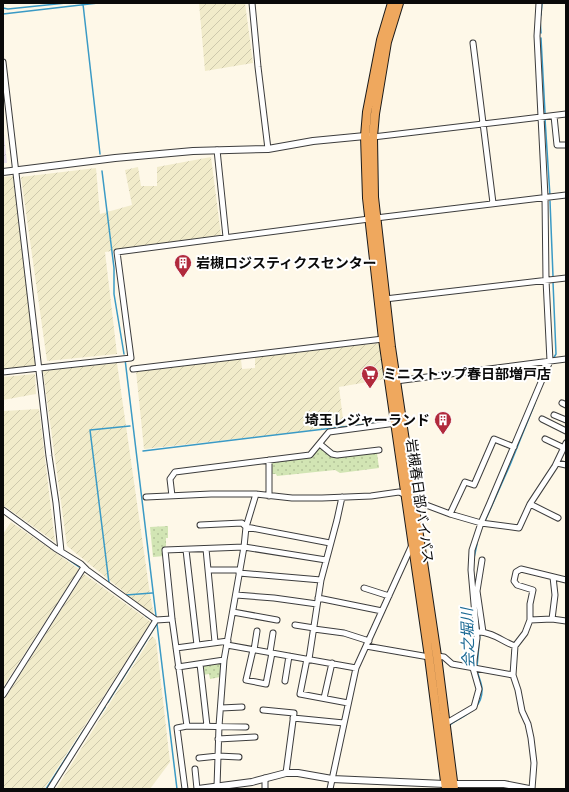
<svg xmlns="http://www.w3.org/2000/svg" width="569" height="792" font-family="'Zilla Slab','Noto Sans JP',serif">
  <defs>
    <pattern id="industrial-furrows" width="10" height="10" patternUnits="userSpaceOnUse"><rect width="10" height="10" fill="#e7dee9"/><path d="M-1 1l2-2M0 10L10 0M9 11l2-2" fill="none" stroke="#c5bdc6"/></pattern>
    <pattern id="farmland-furrows" width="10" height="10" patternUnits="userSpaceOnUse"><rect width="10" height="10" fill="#f1ebca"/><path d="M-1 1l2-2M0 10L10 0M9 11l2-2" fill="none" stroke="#cdc8ac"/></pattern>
    <pattern id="grass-dots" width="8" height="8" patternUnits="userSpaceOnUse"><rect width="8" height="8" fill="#d2e5b4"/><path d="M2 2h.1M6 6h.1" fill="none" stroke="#b3c399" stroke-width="1.8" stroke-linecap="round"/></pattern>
  </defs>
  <rect width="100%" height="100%" fill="#fef8e8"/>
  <path fill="url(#industrial-furrows)" d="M 3,124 L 7,163 L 3,163 Z"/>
  <path fill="url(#farmland-furrows)" d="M 199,3 L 245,3 L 253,63 L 205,71 Z
    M 211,157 L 221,235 L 105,252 L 117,354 L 47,361 L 21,177 L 96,168 L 100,214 L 132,205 L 125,170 L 138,167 L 141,186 L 157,186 L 157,167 Z
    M 13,176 L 36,367 L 3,370 L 3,177 Z
    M 380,343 L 385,379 L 339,387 L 344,427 L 144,449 L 136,371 L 241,359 L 242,369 L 255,368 L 255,357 Z
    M 117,363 L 150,594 L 154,616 L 67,546 L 43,371 Z
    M 35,374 L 36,394 L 3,400 L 3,377 Z
    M 39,409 L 55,542 L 3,505 L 3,411 Z
    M 11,522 L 79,569 L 3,687 L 3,534 Z
    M 84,574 L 151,622 L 44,789 L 3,789 L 3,702 Z
    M 152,636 L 156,640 L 170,762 L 150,789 L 56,789 Z"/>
  <path fill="url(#grass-dots)" d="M 321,447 L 332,456 L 375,451 L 377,453 L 379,468 L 340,473 L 335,470 L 277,476 L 276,474 L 271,474 L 270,465 L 272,462 L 311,457 Z
    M 168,526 L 168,538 L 166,538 L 166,546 L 163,549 L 164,556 L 153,557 L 150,527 Z
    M 221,663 L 222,665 L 220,677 L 210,679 L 209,674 L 203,675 L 202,666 Z"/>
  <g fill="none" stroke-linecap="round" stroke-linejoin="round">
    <path stroke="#3a9ac5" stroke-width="1.5" d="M 81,3 L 83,4 L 100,154
      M 3,8 L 8,9 L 66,3
      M 3,14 L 98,3
      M 541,15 L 542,3
      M 540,19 L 541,33
      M 541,38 L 545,113
      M 545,119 L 550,196
      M 102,171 L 114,268 L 114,294 L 124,354
      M 550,201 L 553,276
      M 553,282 L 556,354 L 553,359
      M 125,359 L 156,616
      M 143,451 L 383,422
      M 485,521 L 510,465 L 535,403
      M 474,558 L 477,544
      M 69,560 L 79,567
      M 109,583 L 90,430 L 130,426
      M 126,595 L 152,593
      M 146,616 L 151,619
      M 157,624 L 177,789
      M 477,667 L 480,633
      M 108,702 L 156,625
      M 98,717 L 105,707
      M 451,724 C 465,715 483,709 482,689 C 482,683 478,676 477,670
      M 46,789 L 84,730"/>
    <defs>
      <path id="minor" d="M 252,3 L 258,67 L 268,149
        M 473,43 L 493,203
        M 3,62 L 49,456 L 56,503 L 61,551
        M 554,116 L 557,145 L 566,145
        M 373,137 L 566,114
        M 217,150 L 226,237
        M 376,218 L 566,195
        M 385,299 L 566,278
        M 133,369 L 383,339
        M 3,372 L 131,358 L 117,252 L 369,219
        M 396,381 L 566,359
        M 562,403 L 566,405
        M 554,415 L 566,420
        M 542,419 L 566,431
        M 545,439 L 564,448
        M 321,445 L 332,454 L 337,455 L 379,450
        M 557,463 L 566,465
        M 172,496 L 170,479 L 175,472 L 310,455 L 329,432 L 396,423
        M 269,496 L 269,460
        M 146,497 L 211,494 L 256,494 L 292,498 L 322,498 L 371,496 L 399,492 L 406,495
        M 413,500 L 450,514 L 481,523 L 519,528 L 530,504 L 555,466 L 566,443
        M 530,504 L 558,518
        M 3,510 L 55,548 L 81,564 L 87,570 L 156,620 L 172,619
        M 450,514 L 465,482 L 474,485 L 494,439 L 514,447
        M 200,525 L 242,523 L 246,527 L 330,543
        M 206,549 L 215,642
        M 186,550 L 197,645
        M 482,560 L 477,591 L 483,632
        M 208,570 L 240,570
        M 239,573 L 321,580
        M 364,588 L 389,596
        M 236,595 L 274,598 L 317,604
        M 318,598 L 382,611
        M 233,612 L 277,620
        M 552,619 L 555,595 L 553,577
        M 530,620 L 552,619 L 566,621
        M 295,625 L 314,628
        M 314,629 L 344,633 L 369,641
        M 479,632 C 493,632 503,642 515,646
        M 227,645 L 356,668
        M 366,646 L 429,657
        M 176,648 L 228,641
        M 253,650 L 246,680 L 266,684 L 272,653
        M 254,650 L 257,631
        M 270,652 L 273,633
        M 437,656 L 444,657 L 452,664 L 513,675
        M 307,659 L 300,694 L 348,703
        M 309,659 L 321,580 L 337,520 L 342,497
        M 200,664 L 207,726
        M 178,667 L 224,660
        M 285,681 L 289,656
        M 3,695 L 84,567
        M 324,698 L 332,663
        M 221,708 L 242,707
        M 263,710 L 294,713 L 286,773
        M 293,718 L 344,723
        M 445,724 L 474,707 L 479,689 L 473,668 L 477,638 L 471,570 L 472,550 L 481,523 L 489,505 L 550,361 L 546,280 L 545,197 L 537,36 L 539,3
        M 187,726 L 172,619 L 165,550 L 244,547 L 326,560
        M 218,739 L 255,737
        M 199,758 L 218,756 L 239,757
        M 195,769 L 197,789
        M 217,787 L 219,726 L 224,660 L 244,547 L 246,527 L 256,494
        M 50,789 L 156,620
        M 185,789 L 177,728 L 187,726 L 246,727
        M 265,789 L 265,778
        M 330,789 L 356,668 L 412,545
        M 532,789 L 534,763 L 531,738 L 528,724 L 522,711 L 518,690 L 513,675 L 515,646 L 525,633 L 530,620 L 530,604 L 533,590 L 517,585 L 514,581 L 516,572 L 521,569 L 566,580"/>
      <path id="tertiary" d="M 3,172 L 115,158 L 193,151 L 268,149 L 313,141 L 365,136 L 369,136
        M 198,789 L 252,782 L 286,773 L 298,773 L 332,779 L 445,784 L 504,784 L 529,789"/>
      <path id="trunk" d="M 392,3 L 381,40 L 367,112 L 365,136 L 367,198 L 383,339 L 429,657 L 446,789
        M 399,3 L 387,42 L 375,114 L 373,137 L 374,197 L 391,347 L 437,656 L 454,789"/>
    </defs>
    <use href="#minor" stroke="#3d3d3d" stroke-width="7"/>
    <use href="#tertiary" stroke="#3d3d3d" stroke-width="8"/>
    <use href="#trunk" stroke="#1b1b1b" stroke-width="10"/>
    <use href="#minor" stroke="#fff" stroke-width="5"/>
    <use href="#tertiary" stroke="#fff" stroke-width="6"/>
    <use href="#trunk" stroke="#efa85e" stroke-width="8"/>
  </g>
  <defs>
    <symbol id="building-pin" viewBox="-11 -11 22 30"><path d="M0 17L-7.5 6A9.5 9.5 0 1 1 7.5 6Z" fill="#b12a3c" stroke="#fff"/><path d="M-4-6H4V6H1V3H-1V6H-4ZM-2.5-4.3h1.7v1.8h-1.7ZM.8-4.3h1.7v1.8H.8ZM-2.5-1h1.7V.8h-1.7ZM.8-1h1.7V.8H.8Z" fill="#fff"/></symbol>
    <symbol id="supermarket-pin" viewBox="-11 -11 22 30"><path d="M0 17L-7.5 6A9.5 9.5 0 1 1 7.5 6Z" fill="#b12a3c" stroke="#fff"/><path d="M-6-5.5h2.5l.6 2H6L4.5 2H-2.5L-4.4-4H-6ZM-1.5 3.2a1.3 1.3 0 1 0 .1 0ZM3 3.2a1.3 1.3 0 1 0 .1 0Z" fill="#fff"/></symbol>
  </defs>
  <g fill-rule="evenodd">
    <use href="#building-pin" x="173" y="253" width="20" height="27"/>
    <use href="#supermarket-pin" x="360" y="364" width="20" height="27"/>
    <use href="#building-pin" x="433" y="410" width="20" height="27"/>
  </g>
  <g text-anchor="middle" stroke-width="4" stroke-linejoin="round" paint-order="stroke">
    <g font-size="14" font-weight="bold" fill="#0a0a0a" stroke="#fff" text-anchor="start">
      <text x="196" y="268">岩槻ロジスティクスセンター</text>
      <text x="383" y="379">ミニストップ春日部増戸店</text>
      <text x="430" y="425" text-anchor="end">埼玉レジャーランド</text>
    </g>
    <g font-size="14" fill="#0a0a0a" stroke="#fff">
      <text transform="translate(420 501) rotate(82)" y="5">岩槻春日部バイパス</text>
    </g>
    <g font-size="15" font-style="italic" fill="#1b6993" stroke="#fff">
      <text transform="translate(468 638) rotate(-92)" y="5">会之堀川</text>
    </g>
  </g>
  <rect width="569" height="792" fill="none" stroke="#0a0a0a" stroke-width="8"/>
</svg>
